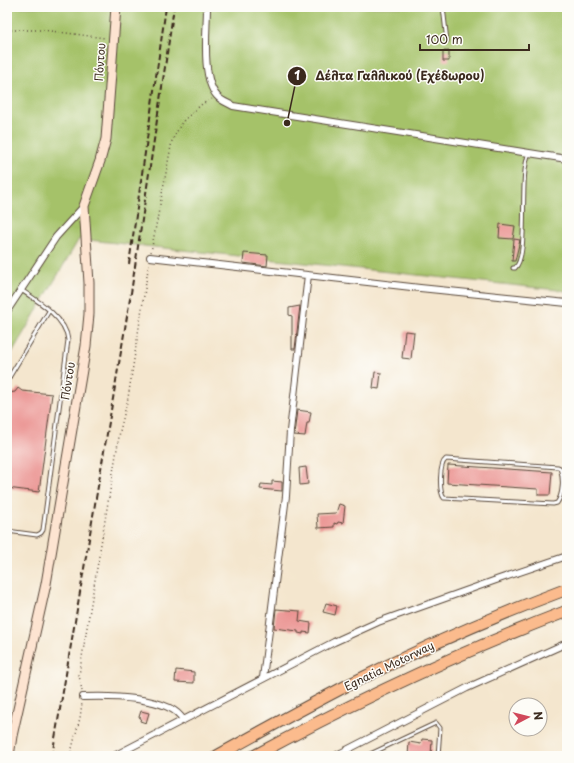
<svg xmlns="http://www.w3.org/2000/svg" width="574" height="763" font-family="'Playpen Sans',sans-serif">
  <rect width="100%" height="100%" fill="#fdfcf7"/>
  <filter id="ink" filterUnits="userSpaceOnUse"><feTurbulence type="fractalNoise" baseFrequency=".025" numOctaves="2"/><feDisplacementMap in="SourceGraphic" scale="8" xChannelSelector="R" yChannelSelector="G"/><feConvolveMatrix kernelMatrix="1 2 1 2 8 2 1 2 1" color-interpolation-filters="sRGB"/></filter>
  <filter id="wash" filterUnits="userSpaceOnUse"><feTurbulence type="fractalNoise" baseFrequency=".012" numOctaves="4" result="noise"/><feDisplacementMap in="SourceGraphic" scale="16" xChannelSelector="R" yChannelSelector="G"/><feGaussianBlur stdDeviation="0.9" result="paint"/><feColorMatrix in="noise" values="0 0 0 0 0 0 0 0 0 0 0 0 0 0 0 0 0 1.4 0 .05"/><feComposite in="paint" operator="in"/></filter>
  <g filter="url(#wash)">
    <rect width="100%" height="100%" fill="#f4e6ce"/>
    <path fill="#a5c269" stroke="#707644" d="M 7,7 L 567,7 L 567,291 L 79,239 L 7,361 Z"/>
    <g id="blocks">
      <path fill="#eb9493" d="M 443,51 L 449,51 L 449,61 L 443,61 Z
        M 500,224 L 515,226 L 513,239 L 499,238 Z
        M 514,239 L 520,240 L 515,261 L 512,261 Z
        M 244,253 L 268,255 L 267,266 L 243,263 Z
        M 300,306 L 295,349 L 292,349 L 292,316 L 289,315 L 289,308 Z
        M 405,331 L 414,332 L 411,359 L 402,358 Z
        M 375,372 L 381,373 L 379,389 L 373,388 Z
        M 18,388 L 22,391 L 52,394 L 39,492 L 7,488 L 7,401 L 10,400 L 8,393 L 15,392 Z
        M 297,410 L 311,412 L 309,423 L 307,423 L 305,436 L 294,435 Z
        M 448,465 L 552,472 L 550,495 L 538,495 L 538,489 L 447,483 Z
        M 306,467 L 308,484 L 300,485 L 299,468 Z
        M 272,481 L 282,482 L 282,491 L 260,489 L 261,484 L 272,485 Z
        M 339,504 L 345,506 L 343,523 L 338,522 L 337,524 L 334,523 L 334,527 L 318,528 L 317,514 L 336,513 Z
        M 326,603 L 337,606 L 335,615 L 323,612 Z
        M 276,609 L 300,611 L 299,621 L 311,623 L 310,633 L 303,632 L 303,634 L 298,633 L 298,631 L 274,628 Z
        M 176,670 L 194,672 L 194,683 L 175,682 Z
        M 141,711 L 149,713 L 146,723 L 140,721 L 141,718 L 139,717 Z
        M 422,739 L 432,740 L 431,756 L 408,756 L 409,742 L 421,744 Z"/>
    </g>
  </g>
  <g filter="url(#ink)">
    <use href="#blocks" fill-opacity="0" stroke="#574638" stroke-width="1"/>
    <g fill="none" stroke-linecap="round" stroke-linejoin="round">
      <defs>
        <path id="lane" d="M 443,7 L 447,41
          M 513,268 L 515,268 C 530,256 518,177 529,153
          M 7,381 L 49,311
          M 446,459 L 558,467 L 560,468 C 564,478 563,495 557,503 L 553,504 L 444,498 C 439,492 439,464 446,459 Z
          M 7,531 L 37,535 L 41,533 L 43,530 L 68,340 C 66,318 38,301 21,290
          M 366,756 L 436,723 L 440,728 L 438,756"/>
        <path id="street" d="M 207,7 C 207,30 201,78 217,96 C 221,101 228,103 233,106 L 567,159
          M 150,257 L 420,288 L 567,303
          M 7,311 L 56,237 L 84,206
          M 263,678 L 286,496 L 290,431 L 308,275
          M 83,697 C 106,696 171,696 183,720
          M 114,756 L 334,642 L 378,622 L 499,579 L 567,556
          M 335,756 L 467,688 L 567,643"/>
        <path id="secondary" d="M 9,756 L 12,736 L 46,584 L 86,346 L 89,314 L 89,283 L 84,206 L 100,161 L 106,139 L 116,7"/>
        <path id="highway" d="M 217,756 C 260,732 304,708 348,685 C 419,649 492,617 567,589
          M 254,756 C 357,700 458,653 567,611"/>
      </defs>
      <use href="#lane" stroke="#574638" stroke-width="5"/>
      <use href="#street" stroke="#574638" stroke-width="8"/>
      <use href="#secondary" stroke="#574638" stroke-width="11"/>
      <use href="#highway" stroke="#574638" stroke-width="13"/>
      <path stroke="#574638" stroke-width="1.5" stroke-dasharray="1 3" stroke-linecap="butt" d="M 7,30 L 43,30 L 105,38
        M 151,252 L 172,141 L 182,122 L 202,104 L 212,99
        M 82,691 L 79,675 L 120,431 L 128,398 L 149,263
        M 70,756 L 80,718 L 82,703"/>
      <use href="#lane" stroke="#fff" stroke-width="3"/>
      <use href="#street" stroke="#fff" stroke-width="6"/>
      <use href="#secondary" stroke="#fde4d1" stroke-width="9"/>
      <use href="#highway" stroke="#fbbb8d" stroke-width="11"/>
      <path stroke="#3b2a1e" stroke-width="2" stroke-dasharray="6 3" stroke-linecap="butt" d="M 129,264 L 166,7
        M 52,756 L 131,293 L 174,7"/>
    </g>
  </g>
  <g text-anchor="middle" stroke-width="3" stroke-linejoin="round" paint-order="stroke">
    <g font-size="11" fill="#3b2a1e" stroke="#fdfcf7">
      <text transform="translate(100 62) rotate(-86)" y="4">Πόντου</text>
      <text transform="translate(68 381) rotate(-81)" y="4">Πόντου</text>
      <text transform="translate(389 666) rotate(-26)" y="4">Egnatia Motorway</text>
    </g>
  </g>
  <path fill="none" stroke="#3b2a1e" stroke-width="1.5" d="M287 123L297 76"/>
  <g fill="#3b2a1e" stroke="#fdfcf7" stroke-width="1.5">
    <circle cx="287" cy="123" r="4"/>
    <circle cx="297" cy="76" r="10"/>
  </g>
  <g font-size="12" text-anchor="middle" font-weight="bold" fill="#fff">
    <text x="297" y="80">1</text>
  </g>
  <g font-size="12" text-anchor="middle" font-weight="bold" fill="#3b2a1e" stroke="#fdfcf7" stroke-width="3" stroke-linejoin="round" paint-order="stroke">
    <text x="400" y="80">Δέλτα Γαλλικού (Εχέδωρου)</text>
  </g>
  <rect width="574" height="763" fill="none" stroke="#fdfcf7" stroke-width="24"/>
  <g transform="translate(528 717) rotate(83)"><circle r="19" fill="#fdfcf7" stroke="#afa8a0"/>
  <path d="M0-3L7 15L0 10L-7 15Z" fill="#d1495b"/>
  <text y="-6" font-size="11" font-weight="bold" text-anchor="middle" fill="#3b2a1e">N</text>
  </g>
  <path d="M420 44v6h109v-6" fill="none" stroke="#3b2a1e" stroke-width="2"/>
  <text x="426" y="44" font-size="12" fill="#3b2a1e" stroke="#fdfcf7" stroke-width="3" paint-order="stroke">100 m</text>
</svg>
